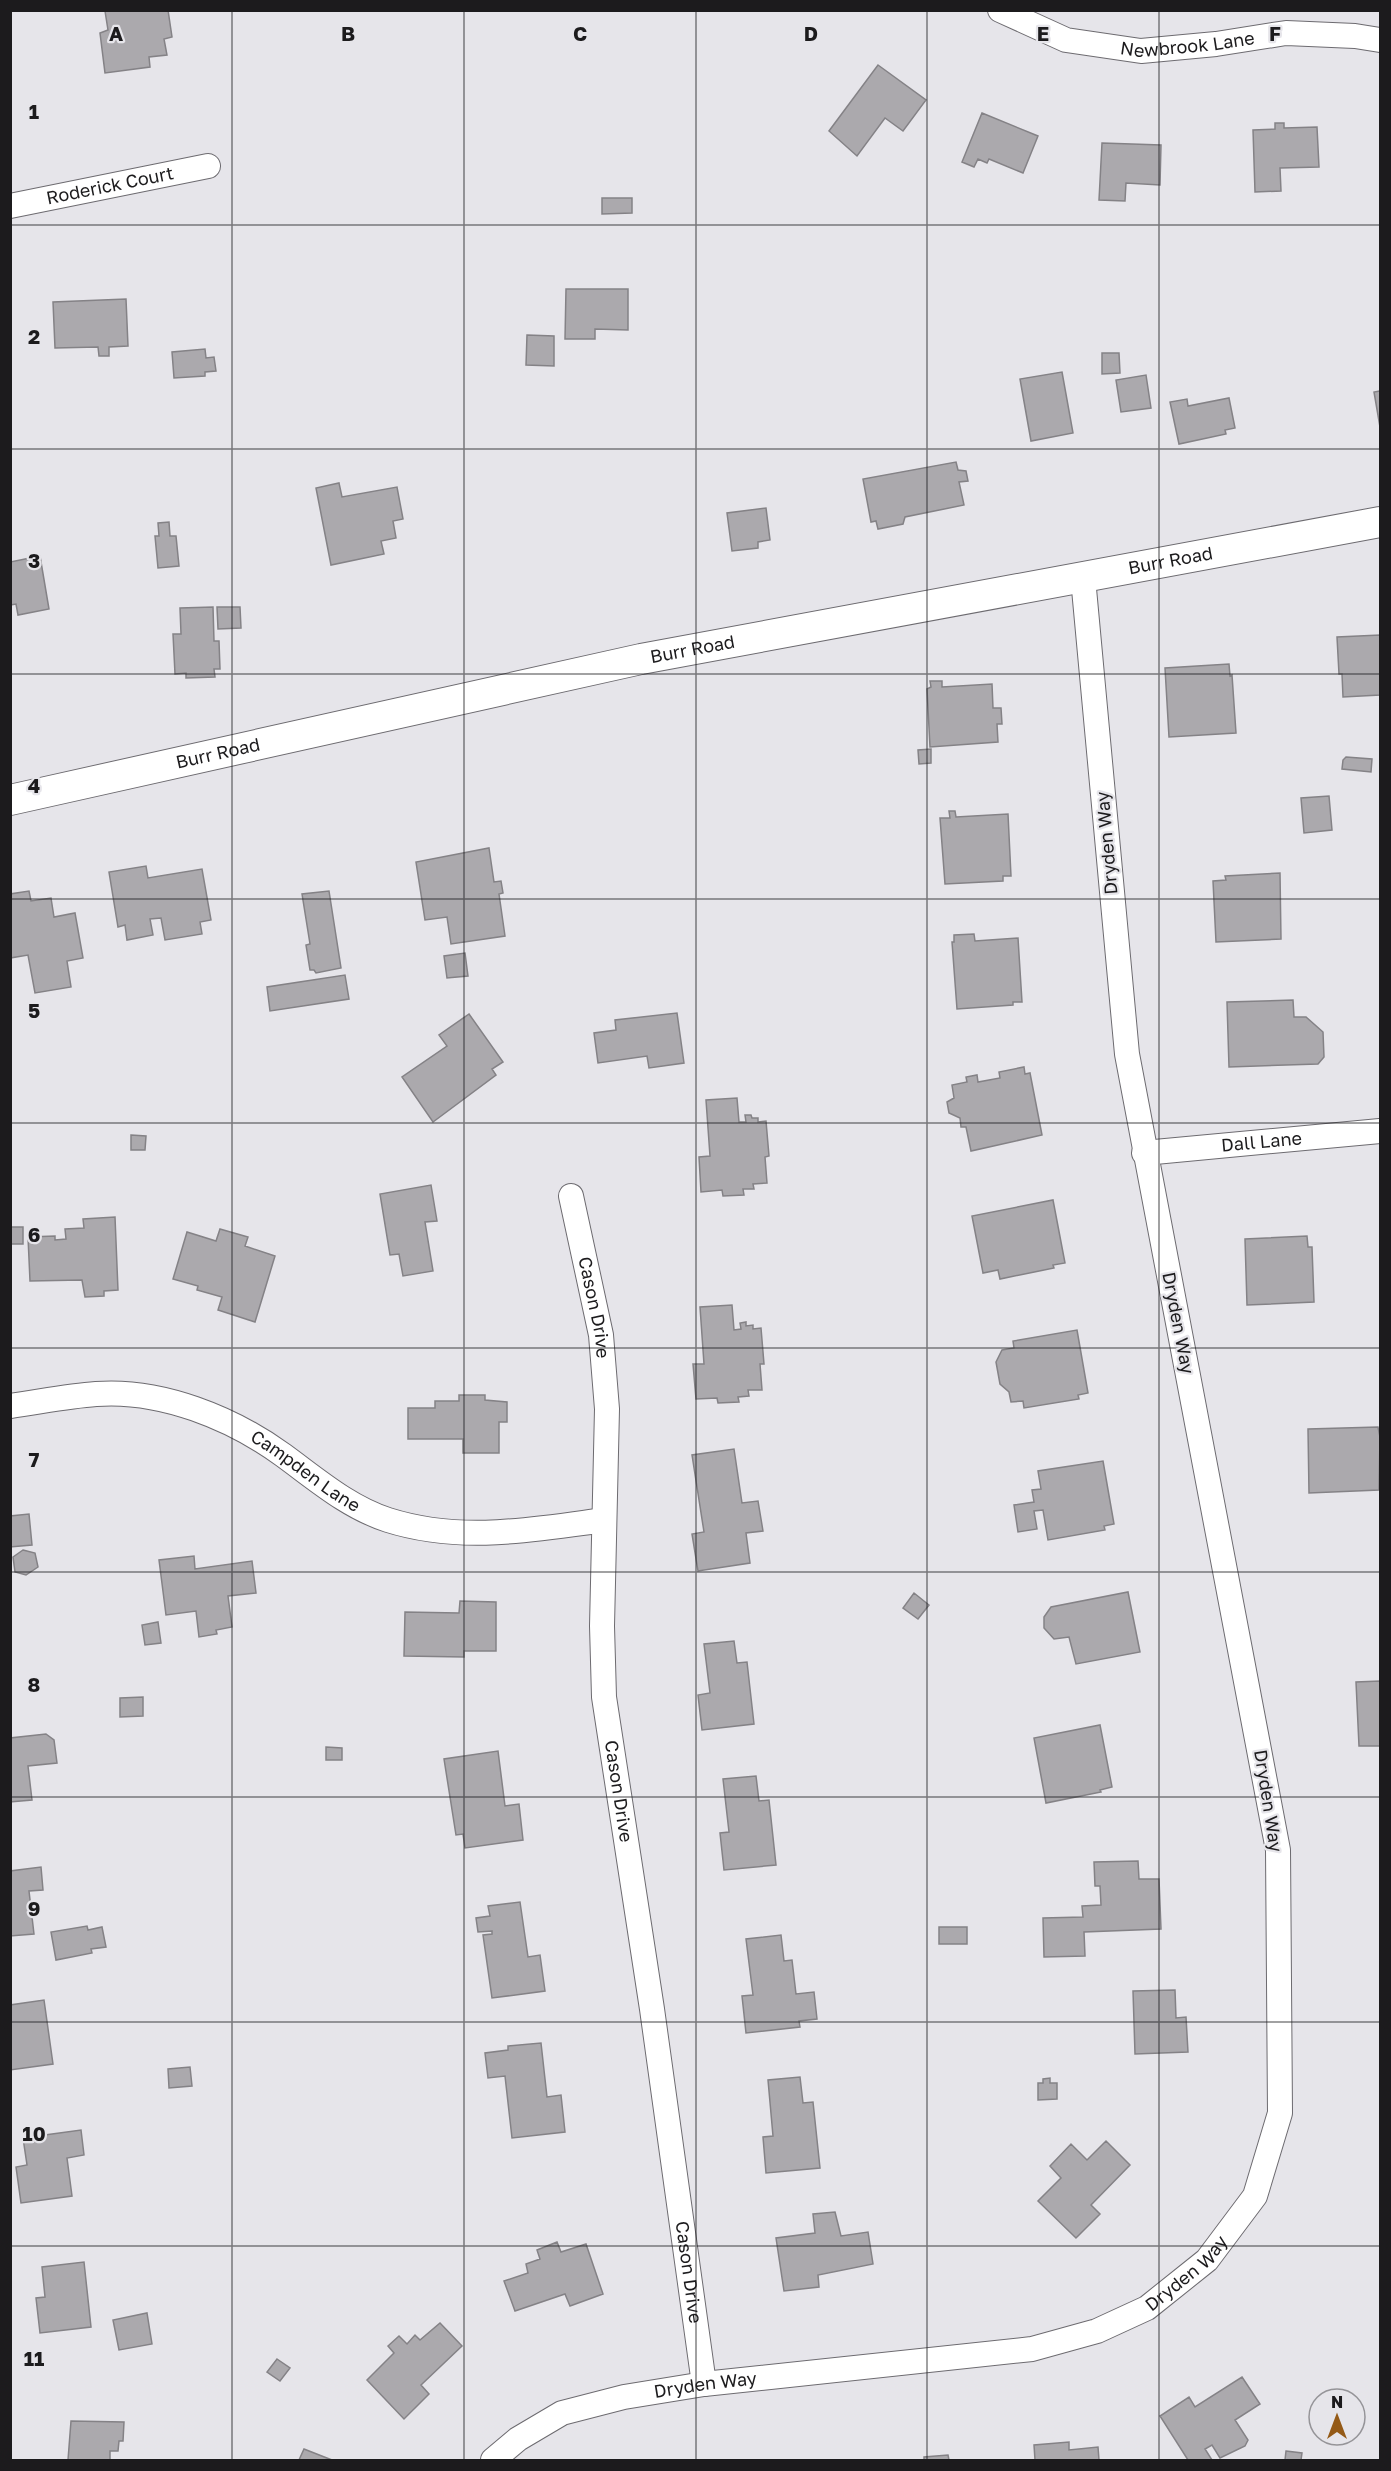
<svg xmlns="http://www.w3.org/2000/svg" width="1391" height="2471" font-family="'Golos Text',sans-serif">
  <rect width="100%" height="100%" fill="#e6e5ea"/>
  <path fill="#aba9ad" stroke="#848286" stroke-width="1.5" d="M 168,10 L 172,37 L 164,39 L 167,55 L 149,57 L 150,67 L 105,73 L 100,33 L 108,30 L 105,11 Z
    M 878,65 L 926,100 L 903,131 L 885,118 L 857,156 L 829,131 Z
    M 982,113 L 1038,136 L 1023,173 L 989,159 L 987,163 L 978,159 L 974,167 L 962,162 Z
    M 1275,123 L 1284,123 L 1284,128 L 1317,127 L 1319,167 L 1280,168 L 1281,191 L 1255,192 L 1253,130 L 1275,129 Z
    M 1102,143 L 1161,145 L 1160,185 L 1126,183 L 1125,201 L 1099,200 Z
    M 602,198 L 632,198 L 632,213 L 602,214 Z
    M 566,289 L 628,289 L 628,330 L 595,329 L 595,339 L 565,339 Z
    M 126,299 L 128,346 L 109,347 L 109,356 L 99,356 L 98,347 L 55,348 L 53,302 Z
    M 527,335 L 554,336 L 554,366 L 526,365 Z
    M 205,349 L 206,358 L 214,357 L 216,371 L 205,372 L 205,376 L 174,378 L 172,352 Z
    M 1102,353 L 1119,353 L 1120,373 L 1102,374 Z
    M 1062,372 L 1073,433 L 1031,441 L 1020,379 Z
    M 1146,375 L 1151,408 L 1121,412 L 1116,380 Z
    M 1380,391 L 1380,427 L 1374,392 Z
    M 1229,398 L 1235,428 L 1225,430 L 1226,434 L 1179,444 L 1170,402 L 1187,399 L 1188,406 Z
    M 956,462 L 958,470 L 966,471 L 968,481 L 959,482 L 964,505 L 905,517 L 903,524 L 878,529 L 876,521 L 871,522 L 863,479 Z
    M 339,483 L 342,497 L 397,487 L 403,519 L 393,521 L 396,538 L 381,541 L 384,554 L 331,565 L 316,488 Z
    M 766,508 L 770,540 L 758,542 L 758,548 L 732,551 L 727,513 Z
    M 169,522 L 170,536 L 176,536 L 179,566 L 158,568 L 155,536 L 159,536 L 158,523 Z
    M 40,556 L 49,609 L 18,615 L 16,604 L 10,605 L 10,562 Z
    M 213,607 L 214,641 L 219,641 L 220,669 L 214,669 L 215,677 L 186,678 L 186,673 L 175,674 L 173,634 L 181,634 L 180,608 Z
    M 217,607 L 240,607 L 241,628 L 218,629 Z
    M 1380,635 L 1380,695 L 1343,697 L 1342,674 L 1339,674 L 1337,637 Z
    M 1229,664 L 1230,676 L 1232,675 L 1236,733 L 1169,737 L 1165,668 Z
    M 930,681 L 942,681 L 942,687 L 992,684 L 993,708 L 1001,708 L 1002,724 L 997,724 L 998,742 L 930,747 L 927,689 L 931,687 Z
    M 931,749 L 931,763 L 919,764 L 918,750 Z
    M 1346,757 L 1372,759 L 1371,772 L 1342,769 L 1343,760 Z
    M 1329,796 L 1332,830 L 1304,833 L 1301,798 Z
    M 949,811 L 955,811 L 956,817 L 1008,814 L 1011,876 L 1003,876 L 1003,881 L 945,884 L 940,818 L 950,818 Z
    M 489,848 L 494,882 L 501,881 L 503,893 L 499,894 L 505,936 L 451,944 L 447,917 L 425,920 L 416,862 Z
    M 146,866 L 148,878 L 202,869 L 211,920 L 200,922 L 202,934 L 165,940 L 161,918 L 150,919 L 153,935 L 127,940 L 125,925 L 118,927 L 109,872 Z
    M 1280,873 L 1281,939 L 1216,942 L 1213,881 L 1226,880 L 1225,876 Z
    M 29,891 L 31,901 L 51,898 L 54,917 L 75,913 L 83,958 L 67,961 L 71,987 L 35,993 L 28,955 L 10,958 L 10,894 Z
    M 329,891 L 341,968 L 316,973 L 314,970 L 310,970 L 306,945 L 310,944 L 302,894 Z
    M 974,934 L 975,941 L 1018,938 L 1022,1002 L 1013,1002 L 1013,1005 L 957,1009 L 952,942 L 954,942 L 954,935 Z
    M 465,953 L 468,976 L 447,978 L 444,956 Z
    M 345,975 L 349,999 L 270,1011 L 267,987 Z
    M 1293,1000 L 1294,1017 L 1306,1017 L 1323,1032 L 1324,1057 L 1318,1064 L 1229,1067 L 1227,1002 Z
    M 677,1013 L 684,1063 L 649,1068 L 647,1056 L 598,1063 L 594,1033 L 616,1030 L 615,1020 Z
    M 469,1014 L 503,1062 L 492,1069 L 496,1075 L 433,1122 L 402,1077 L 447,1046 L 439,1035 Z
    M 1024,1067 L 1025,1074 L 1030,1073 L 1042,1135 L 971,1151 L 966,1127 L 961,1127 L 960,1118 L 949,1113 L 947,1102 L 954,1098 L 952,1085 L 967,1082 L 966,1077 L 977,1075 L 978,1082 L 1000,1078 L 999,1072 Z
    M 737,1098 L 739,1122 L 746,1122 L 745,1115 L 751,1115 L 752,1118 L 758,1118 L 758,1122 L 766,1121 L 769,1156 L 765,1157 L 767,1183 L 753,1184 L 754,1189 L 743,1189 L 744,1195 L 723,1196 L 722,1190 L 701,1192 L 699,1157 L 710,1156 L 706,1100 Z
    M 131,1135 L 146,1136 L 145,1150 L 131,1150 Z
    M 431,1185 L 437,1221 L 425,1222 L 433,1271 L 403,1276 L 399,1254 L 390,1255 L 380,1194 Z
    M 1053,1200 L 1065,1263 L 1053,1265 L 1054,1268 L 1000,1279 L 998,1270 L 983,1273 L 972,1216 Z
    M 115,1217 L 118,1290 L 104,1291 L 104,1296 L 85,1297 L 82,1280 L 30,1281 L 28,1237 L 55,1236 L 55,1240 L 66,1239 L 65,1229 L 84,1228 L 83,1219 Z
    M 10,1227 L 23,1227 L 23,1244 L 10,1244 Z
    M 220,1229 L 248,1237 L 245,1246 L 275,1256 L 255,1322 L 218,1310 L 222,1297 L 197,1290 L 198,1286 L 173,1279 L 187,1232 L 216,1241 Z
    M 1307,1236 L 1308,1247 L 1312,1247 L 1314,1302 L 1247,1305 L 1245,1239 Z
    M 732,1305 L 734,1330 L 741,1329 L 740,1323 L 746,1322 L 746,1326 L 753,1325 L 753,1329 L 761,1328 L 764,1364 L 760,1364 L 762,1390 L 748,1390 L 749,1396 L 738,1397 L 739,1402 L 718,1403 L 717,1398 L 696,1399 L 693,1364 L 704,1364 L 700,1307 Z
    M 1077,1330 L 1088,1393 L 1078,1395 L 1079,1399 L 1024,1408 L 1023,1401 L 1011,1402 L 1009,1392 L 1000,1384 L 996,1362 L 1002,1350 L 1014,1348 L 1013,1341 Z
    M 459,1395 L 485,1395 L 485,1400 L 507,1402 L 507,1422 L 499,1422 L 499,1453 L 463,1453 L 463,1439 L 408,1439 L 408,1408 L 435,1408 L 435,1401 L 459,1401 Z
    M 1378,1427 L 1380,1437 L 1379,1490 L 1309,1493 L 1308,1429 Z
    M 734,1449 L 742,1503 L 758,1501 L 763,1531 L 746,1533 L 750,1563 L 698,1571 L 692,1534 L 704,1532 L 692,1455 Z
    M 1103,1461 L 1114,1524 L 1104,1526 L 1105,1530 L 1048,1540 L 1043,1510 L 1034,1511 L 1037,1529 L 1018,1532 L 1014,1505 L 1034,1502 L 1032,1490 L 1041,1489 L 1038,1471 Z
    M 29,1514 L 32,1545 L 10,1547 L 10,1516 Z
    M 23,1550 L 35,1553 L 38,1567 L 26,1575 L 15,1572 L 13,1557 Z
    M 194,1556 L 195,1569 L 252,1561 L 256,1593 L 228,1596 L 232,1627 L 216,1630 L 217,1634 L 199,1637 L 196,1611 L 166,1615 L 159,1560 Z
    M 1128,1592 L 1140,1652 L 1076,1664 L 1069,1637 L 1054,1639 L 1044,1628 L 1044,1617 L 1051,1607 Z
    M 914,1593 L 929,1605 L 918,1619 L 903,1608 Z
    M 460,1601 L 496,1602 L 496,1651 L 464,1651 L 464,1657 L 404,1656 L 405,1612 L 459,1613 Z
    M 158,1622 L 161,1643 L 145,1645 L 142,1625 Z
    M 734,1641 L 737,1663 L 747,1662 L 754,1724 L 702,1730 L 698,1695 L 710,1693 L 704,1644 Z
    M 1380,1681 L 1380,1746 L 1359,1746 L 1356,1682 Z
    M 143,1697 L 143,1716 L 120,1717 L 120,1698 Z
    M 1100,1725 L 1112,1787 L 1100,1790 L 1101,1792 L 1046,1803 L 1034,1738 Z
    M 46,1734 L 54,1740 L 57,1763 L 28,1766 L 32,1800 L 10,1802 L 10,1738 Z
    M 326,1747 L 342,1748 L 342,1760 L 326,1760 Z
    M 498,1751 L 505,1806 L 519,1804 L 523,1840 L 465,1848 L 463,1834 L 456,1835 L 444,1759 Z
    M 756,1776 L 759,1801 L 769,1800 L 776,1865 L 724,1870 L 720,1833 L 729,1832 L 723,1779 Z
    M 1138,1861 L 1139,1879 L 1159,1879 L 1161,1929 L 1084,1932 L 1085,1956 L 1044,1957 L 1043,1918 L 1083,1917 L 1082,1906 L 1101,1905 L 1100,1886 L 1095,1886 L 1094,1862 Z
    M 41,1867 L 43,1890 L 29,1891 L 34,1934 L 10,1936 L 10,1871 Z
    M 520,1902 L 528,1957 L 540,1955 L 545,1991 L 492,1998 L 483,1935 L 492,1934 L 492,1931 L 478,1932 L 476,1918 L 490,1916 L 488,1906 Z
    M 87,1926 L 88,1930 L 102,1927 L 106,1947 L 91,1949 L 92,1953 L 56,1960 L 51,1932 Z
    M 939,1927 L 967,1927 L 967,1944 L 939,1944 Z
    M 781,1935 L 784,1961 L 792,1960 L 796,1994 L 814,1992 L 817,2019 L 799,2021 L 800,2027 L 746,2033 L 742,1996 L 753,1995 L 746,1939 Z
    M 1175,1990 L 1176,2018 L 1186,2017 L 1188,2052 L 1135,2054 L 1133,1991 Z
    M 44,2000 L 53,2064 L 10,2070 L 10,2005 Z
    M 541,2043 L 547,2097 L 561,2095 L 565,2132 L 512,2138 L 505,2076 L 488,2078 L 485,2053 L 508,2050 L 508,2046 Z
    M 190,2067 L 192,2086 L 169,2088 L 168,2069 Z
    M 800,2077 L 803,2103 L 813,2102 L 820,2168 L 766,2173 L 763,2137 L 773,2136 L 768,2080 Z
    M 1050,2078 L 1050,2083 L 1057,2083 L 1057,2099 L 1038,2100 L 1038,2083 L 1043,2083 L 1043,2079 Z
    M 81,2130 L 84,2155 L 67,2158 L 72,2196 L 21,2203 L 16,2167 L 27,2165 L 23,2138 Z
    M 1106,2141 L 1130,2165 L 1091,2205 L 1100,2214 L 1076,2238 L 1038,2201 L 1061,2178 L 1050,2166 L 1071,2144 L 1087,2160 Z
    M 835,2212 L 841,2236 L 868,2232 L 873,2264 L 818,2275 L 819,2287 L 784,2291 L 776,2238 L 815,2233 L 813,2214 Z
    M 557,2242 L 561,2252 L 586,2244 L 603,2294 L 570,2306 L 565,2294 L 515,2311 L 504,2281 L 528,2273 L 526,2264 L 540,2259 L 537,2250 Z
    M 84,2262 L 91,2327 L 40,2333 L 36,2298 L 45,2297 L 42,2267 Z
    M 147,2313 L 152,2344 L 119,2350 L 113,2320 Z
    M 440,2323 L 462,2346 L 421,2385 L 429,2394 L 404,2419 L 367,2380 L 394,2353 L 388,2346 L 399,2336 L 407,2344 L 415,2335 L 420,2340 Z
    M 277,2359 L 290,2368 L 280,2381 L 267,2372 Z
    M 1242,2377 L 1260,2404 L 1235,2420 L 1248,2440 L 1245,2446 L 1220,2458 L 1212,2445 L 1205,2449 L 1212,2460 L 1188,2460 L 1160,2416 L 1189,2397 L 1195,2407 Z
    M 71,2421 L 124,2422 L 123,2441 L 119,2441 L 118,2451 L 110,2451 L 110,2460 L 68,2460 Z
    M 1069,2442 L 1069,2450 L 1098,2447 L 1099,2460 L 1035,2460 L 1034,2445 Z
    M 304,2449 L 332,2460 L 299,2460 Z
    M 1286,2451 L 1302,2453 L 1301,2460 L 1285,2460 Z
    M 948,2455 L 949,2460 L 924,2460 L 924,2457 Z"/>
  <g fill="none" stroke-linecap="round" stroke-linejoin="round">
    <defs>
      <g id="minor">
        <path id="s1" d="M 1000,10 L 1066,40 L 1141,51 L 1216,44 L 1286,33 L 1355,36 L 1380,40"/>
        <path id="s2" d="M 10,206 L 208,166"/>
        <path id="s3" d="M 1144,1153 L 1380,1131"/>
        <path id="s4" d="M 571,1196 L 601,1335 L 607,1409 L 602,1626 L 604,1697 L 652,2009 L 704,2384"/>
        <path id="s5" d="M 10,1406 C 39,1402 68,1396 96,1394 C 161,1389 232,1418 283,1455 C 316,1479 348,1507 388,1520 C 461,1543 530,1530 604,1520"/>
        <path id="s6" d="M 493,2460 L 518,2439 L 562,2413 L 624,2397 L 704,2384 L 1032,2349 L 1097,2331 L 1147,2308 L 1207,2260 L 1255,2196 L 1280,2113 L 1278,1850 L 1127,1054 L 1083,578"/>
      </g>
      <g id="tertiary">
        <path id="s7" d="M 10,800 L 641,659 L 1380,522"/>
      </g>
    </defs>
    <use href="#minor" stroke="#6d6b70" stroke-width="26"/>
    <use href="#tertiary" stroke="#6d6b70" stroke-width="32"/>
    <use href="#minor" stroke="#fff" stroke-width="24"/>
    <use href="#tertiary" stroke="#fff" stroke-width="30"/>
  </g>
  <path fill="none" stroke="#1c1b1d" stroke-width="1.5" stroke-opacity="0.55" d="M 232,10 L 232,2460M 464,10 L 464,2460M 696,10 L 696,2460M 927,10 L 927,2460M 1159,10 L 1159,2460M 10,225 L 1380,225M 10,449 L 1380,449M 10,674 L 1380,674M 10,899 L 1380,899M 10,1123 L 1380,1123M 10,1348 L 1380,1348M 10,1572 L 1380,1572M 10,1797 L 1380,1797M 10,2022 L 1380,2022M 10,2246 L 1380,2246"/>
  <g text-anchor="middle" stroke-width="4.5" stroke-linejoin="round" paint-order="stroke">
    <g font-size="18" fill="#1c1b1d" stroke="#e6e5ea">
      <text dy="6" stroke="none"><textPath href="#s1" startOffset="195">Newbrook Lane</textPath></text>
      <text dy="6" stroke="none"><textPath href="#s2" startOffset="102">Roderick Court</textPath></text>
      <text dy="6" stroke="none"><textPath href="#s7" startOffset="1185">Burr Road</textPath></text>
      <text dy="6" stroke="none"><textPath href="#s7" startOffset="699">Burr Road</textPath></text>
      <text dy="6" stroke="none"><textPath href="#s7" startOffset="213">Burr Road</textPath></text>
      <text transform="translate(1107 843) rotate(-95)" y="6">Dryden Way</text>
      <text dy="6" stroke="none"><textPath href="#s3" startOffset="118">Dall Lane</textPath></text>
      <text dy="6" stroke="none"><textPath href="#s4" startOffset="114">Cason Drive</textPath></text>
      <text transform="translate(1178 1323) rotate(79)" y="6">Dryden Way</text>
      <text dy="6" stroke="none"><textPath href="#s5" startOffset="315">Campden Lane</textPath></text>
      <text dy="6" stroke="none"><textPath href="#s4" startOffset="600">Cason Drive</textPath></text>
      <text transform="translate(1268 1801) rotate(81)" y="6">Dryden Way</text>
      <text dy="6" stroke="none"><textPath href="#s6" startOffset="734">Dryden Way</textPath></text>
      <text dy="6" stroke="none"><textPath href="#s4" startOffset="1086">Cason Drive</textPath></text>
      <text dy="6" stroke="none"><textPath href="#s6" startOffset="230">Dryden Way</textPath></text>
    </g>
  </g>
  <g font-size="20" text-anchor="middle" font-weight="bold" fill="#1c1b1d" stroke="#e6e5ea" stroke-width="4.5" stroke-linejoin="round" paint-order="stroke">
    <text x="116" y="41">A</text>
    <text x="348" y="41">B</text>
    <text x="580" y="41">C</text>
    <text x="811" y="41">D</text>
    <text x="1043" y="41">E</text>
    <text x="1275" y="41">F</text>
    <text x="34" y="119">1</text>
    <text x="34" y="344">2</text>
    <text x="34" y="568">3</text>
    <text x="34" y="793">4</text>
    <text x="34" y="1018">5</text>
    <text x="34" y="1242">6</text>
    <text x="34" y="1467">7</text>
    <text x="34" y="1692">8</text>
    <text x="34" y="1916">9</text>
    <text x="34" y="2141">10</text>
    <text x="34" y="2366">11</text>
  </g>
  <rect width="1391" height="2471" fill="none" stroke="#1c1b1d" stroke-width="24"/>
  <g transform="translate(1337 2417)"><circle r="28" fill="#e6e5ea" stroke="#959498" stroke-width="1.5"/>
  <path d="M0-4.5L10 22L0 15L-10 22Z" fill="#945a17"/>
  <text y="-9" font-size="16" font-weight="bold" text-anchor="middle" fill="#1c1b1d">N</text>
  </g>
</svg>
